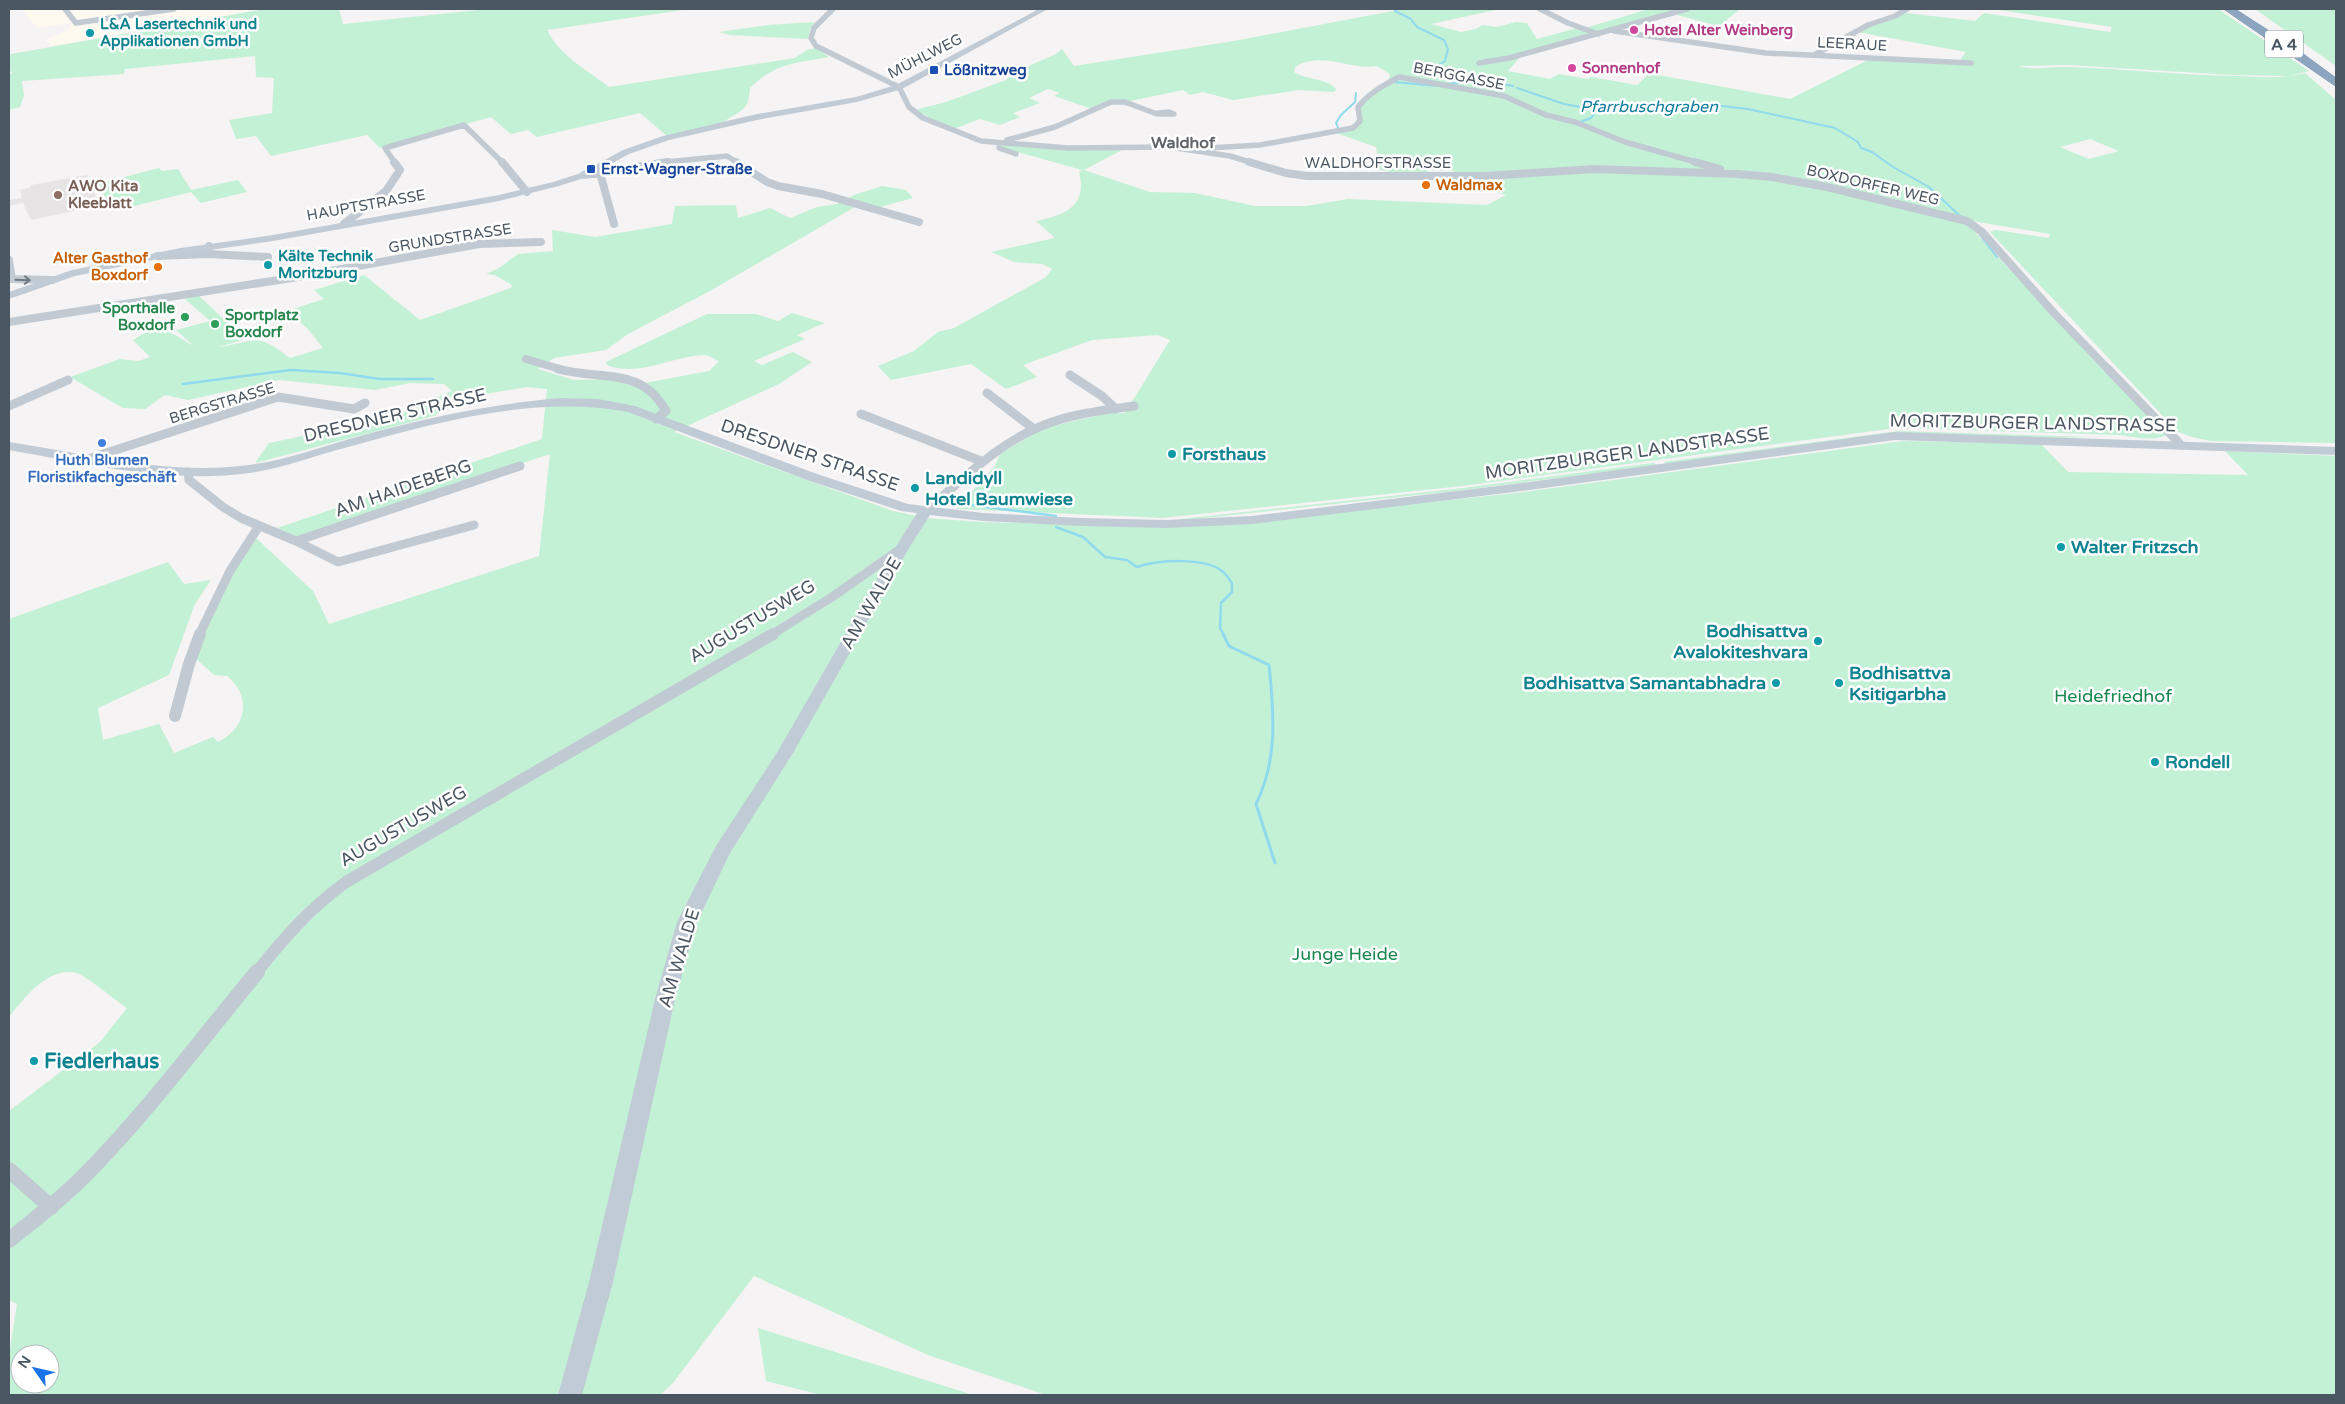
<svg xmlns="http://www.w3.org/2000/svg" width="2345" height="1404" font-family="'Varela Round',sans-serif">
  <rect width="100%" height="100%" fill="#f5f3f3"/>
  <path fill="#fdf9ef" d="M 22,9 L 265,9 L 51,46 L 46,39 L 69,30 L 71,23 L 37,28 Z"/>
  <path fill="#e6e4e5" d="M 87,175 L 94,193 L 102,205 L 31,220 L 23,203 L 9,206 L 9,200 L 22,198 L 20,190 L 31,187 L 31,185 Z"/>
  <path fill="#c3f1d5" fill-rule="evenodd" d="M 265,9 L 339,9 L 343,24 L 489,9 L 690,9 L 547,30 C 560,56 587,70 609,87 L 795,58 L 807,50 L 816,48 L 829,57 C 796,63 775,63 750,88 C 749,110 742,110 725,121 L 729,125 L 667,136 L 640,113 L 537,137 L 528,130 L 511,134 L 491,117 L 380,148 L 367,135 L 271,156 L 256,136 L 236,139 L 229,120 L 272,113 L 274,78 L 256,77 L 255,56 L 125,69 L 124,74 L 22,81 L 24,96 L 20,107 L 9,110 L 9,74 L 12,73 L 9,69 L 9,55 L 11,54 Z
    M 1403,9 L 1500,9 L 1431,24 L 1461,32 L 1476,29 L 1482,25 L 1497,27 L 1516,22 L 1527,23 L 1537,39 L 1577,28 L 1591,33 L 1521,56 L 1508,71 L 1550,79 L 1559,74 L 1588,79 L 1591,77 L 1637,85 L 1646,77 L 1647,73 L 1790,99 L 1870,59 L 1961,64 L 1962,57 L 1966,52 L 1857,32 L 1906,13 L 1975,21 L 1984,13 L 2110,32 L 2112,27 L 1992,9 L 2218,9 L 2309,71 L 2289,76 L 2232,75 L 2068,65 L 2018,66 C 2035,71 2054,66 2071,67 C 2126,69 2181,75 2236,76 C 2259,77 2283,79 2305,73 L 2336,100 L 2336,443 L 2211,441 L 2192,437 L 2178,432 L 1990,232 L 1996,230 L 2049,238 L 2050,234 L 1978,222 L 1813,181 L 1592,168 L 1457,174 L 1454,171 L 1428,170 L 1430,174 L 1398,174 L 1369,167 L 1378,162 L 1376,147 L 1339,134 L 1337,131 L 1357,124 L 1357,107 L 1388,82 L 1390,74 L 1377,66 C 1350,71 1323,50 1295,67 L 1294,72 C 1308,81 1326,77 1337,90 L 1333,92 L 1299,90 L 1233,100 L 1203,92 L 1190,95 L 1183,90 L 1092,109 L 1054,96 L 1060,93 L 1048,89 L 1029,98 L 1040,103 L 1013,113 L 1020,117 L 1000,125 L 980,119 L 954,129 L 934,120 L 915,110 L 946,102 L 1006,80 L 1015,72 L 1056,54 L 1062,49 L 1074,66 L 1234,41 ZM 2090,139 L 2119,151 L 2089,159 L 2060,147 Z
    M 1649,9 L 1740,9 L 1719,26 L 1669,13 L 1604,32 L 1585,28 Z
    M 2255,9 L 2336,9 L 2336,66 Z
    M 815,22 L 810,29 L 808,39 L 730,35 L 719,32 L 768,25 Z
    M 1000,144 L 1124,149 L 1084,170 L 1150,192 L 1195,193 L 1255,206 L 1307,206 L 1348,199 L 1487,205 L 1506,195 L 1442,177 L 1569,172 L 1741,176 L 1796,182 L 1961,222 L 1971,228 L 2166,435 C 2153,442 2134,437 2120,435 L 1896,428 L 1462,486 L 1162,518 L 956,509 L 995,466 L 1000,454 L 1044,428 L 1109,413 L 1125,413 L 1170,340 L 1158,335 L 1092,340 L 1023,365 L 1037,377 L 1006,389 L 971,364 L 891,380 L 878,366 L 914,351 L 938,332 L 954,328 L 1046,277 L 1052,269 L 1042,264 L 1014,262 L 991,252 L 1055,238 L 1036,221 C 1065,215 1088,206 1079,172 L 1082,170 L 996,146 Z
    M 159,168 L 162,171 L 178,169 L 191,190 L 238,180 L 247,192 L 201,203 L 191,192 L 114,211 L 97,184 Z
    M 882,186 L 906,190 L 913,198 L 880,207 L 862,203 L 708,292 L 628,334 L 606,350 L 554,358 L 538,369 L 574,380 L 616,379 L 645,383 L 709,371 L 719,361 C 714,359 709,355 704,355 C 672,356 638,378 607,365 L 606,362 L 707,314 L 756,314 L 778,321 L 792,313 L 825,323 L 797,335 L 805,339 L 754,361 L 762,365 L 793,352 L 812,362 L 779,384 L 674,432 L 893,511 L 926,518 L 981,522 L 1168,527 L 1321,514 L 1524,492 L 1903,441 L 2041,444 L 2068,472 L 2248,475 L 2225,451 L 2336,456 L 2336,1395 L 1046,1395 L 928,1355 L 754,1276 L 673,1383 L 660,1395 L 9,1395 L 9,1355 L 17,1304 L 9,1300 L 9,1111 L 100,1042 L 127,1008 C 116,1001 87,976 76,973 C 49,966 24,998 9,1017 L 9,619 L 168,562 L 184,584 L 211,580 L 195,604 L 169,675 L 98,708 L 103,740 L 159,724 L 174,753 L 213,737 L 218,742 C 247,728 252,696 227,676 L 214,675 L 194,657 L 218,597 L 256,538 L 313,591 L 329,624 L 539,556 L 550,454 L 297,537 L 277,528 L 542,439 L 547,389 L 527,387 L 461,398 L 434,416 L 255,463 L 269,443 L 395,417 L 452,391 L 444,384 L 410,383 L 375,390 L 279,380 L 188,400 L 165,395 L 145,409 L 123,408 L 70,377 L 120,359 L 139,361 L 150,357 L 133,340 C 162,320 166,331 194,346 L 176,330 L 210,321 L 185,299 L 198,295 L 245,339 L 219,347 C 258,341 256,332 290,358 L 323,348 L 307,328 L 287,311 L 324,299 L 314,290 L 364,275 L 420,320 L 511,288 L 512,285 L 495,275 L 486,274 L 499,268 L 518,254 L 553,251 L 552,230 L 595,237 L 672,224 L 675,206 L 736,205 L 738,218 L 770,208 L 790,218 L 817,207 L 837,204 L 854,195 ZM 20,1354 L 50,1354 L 50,1384 L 20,1384 Z
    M 1898,431 L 2091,437 L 2060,438 L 1898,433 L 1666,464 L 1664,462 Z
    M 1653,463 L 1659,465 L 1464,490 L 1177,521 L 1180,519 L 1463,488 Z
    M 758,1328 L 967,1393 L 973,1395 L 821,1395 L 766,1381 Z"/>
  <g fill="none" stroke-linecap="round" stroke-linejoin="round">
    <path stroke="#90daee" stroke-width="2" d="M 1396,9 L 1395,11 L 1411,19
      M 1412,21 L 1417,27 L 1444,40 L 1448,49 L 1445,61 L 1433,69 L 1447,74 L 1513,86
      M 1394,82 L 1438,86
      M 1448,84 L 1476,81
      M 1517,88 L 1564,104 L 1592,109 L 1632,104 L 1650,106 L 1696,103 L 1748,109 L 1835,128 L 1858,142 L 1861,148 L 1872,152 L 1893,167 L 1929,187 L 1961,217
      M 1580,122 L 1591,118 L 1597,111
      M 1338,128 L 1336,123 L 1341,115 L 1355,102 L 1356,93
      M 1980,235 L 1997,257
      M 288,370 L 297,370"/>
    <path stroke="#90daee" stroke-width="2.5" d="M 183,384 L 291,370 L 340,373 L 379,379 L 433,379
      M 963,504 L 1056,516
      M 1056,527 L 1083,537 L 1105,557 L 1127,560 L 1137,567 C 1158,560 1204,557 1222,571 C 1226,574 1229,579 1232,583 L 1232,592 L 1221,603 L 1220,628 L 1224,635"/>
    <path stroke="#90daee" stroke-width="3" d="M 1223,634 L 1229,646 L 1269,665 C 1274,713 1278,760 1256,804 L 1275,863"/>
    <defs>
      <path id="highway" d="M 2224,9 L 2235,9 L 2291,45 L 2336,78 L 2336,86 Z"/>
    </defs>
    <use href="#highway" stroke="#7690ad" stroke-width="1"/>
    <path stroke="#c1cad2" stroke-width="5.5" d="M 65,9 L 76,23 L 174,9
      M 833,9 L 814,28 L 811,38 L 816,46 L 899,87 L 909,107 L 923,118 L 981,141 L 1068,148 L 1169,147 L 1230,156 L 1253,163
      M 1540,9 L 1568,23 L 1598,34
      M 1614,31 L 1766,53 L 1971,63
      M 1814,55 L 1868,25 L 1895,16 L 1907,9
      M 1479,63 L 1509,58 L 1687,9
      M 1007,140 L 1055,127 L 1111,102 L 1125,102 L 1157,114 L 1174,114 L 1169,112 L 1158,113
      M 999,148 L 1016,154
      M 1209,148 L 1260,145 L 1353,128 L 1360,121 L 1358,107 C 1369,93 1384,85 1399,77 L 1504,96 L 1546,115 L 1575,122 L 1625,142 L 1699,163
      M 395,163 L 385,148 L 464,125 L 503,163
      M 656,163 L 727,156 L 738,163"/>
    <path stroke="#c1cad2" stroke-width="8" d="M 502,162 L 527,192
      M 736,162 L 767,182 L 778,186 L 822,194 L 919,222
      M 1249,162 L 1286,173 L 1307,176 L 1485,176 L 1594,169 L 1738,174 L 1772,177 L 1827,187 L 1967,221 L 1982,232 L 2054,313 L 2109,370
      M 1695,162 L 1720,169
      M 600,173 L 614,224
      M 584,175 L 668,162
      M 344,224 L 386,191 L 400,170 L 394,162
      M 208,254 L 268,257
      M 158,256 L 208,254 L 209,246
      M 9,260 L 12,279 L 52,280
      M 9,322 L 298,277 L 479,244 L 541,242
      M 526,359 L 563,370"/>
    <path stroke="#c1cad2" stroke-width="9" d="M 558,369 C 602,381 641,366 666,411 L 656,419
      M 2108,369 L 2180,444
      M 1070,375 L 1102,396 L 1116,409
      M 987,393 L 1034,429
      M 9,406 L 68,380
      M 861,414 L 981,461
      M 88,459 L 278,397 L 354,409 L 365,403
      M 188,472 L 189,480 L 223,507 L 241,518 L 296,541 L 338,562 L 474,525
      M 925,512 C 964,478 1002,439 1052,422 C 1078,413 1106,410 1134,406
      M 296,541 L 520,466
      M 199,635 L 230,571 L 259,526
      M 771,635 L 832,597 L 902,548"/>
    <path stroke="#c1cad2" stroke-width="12" d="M 175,716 L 189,664 L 200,634
      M 256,973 C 285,937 308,910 346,882 L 773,634"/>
    <path stroke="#c1cad2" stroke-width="16" d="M 9,1170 L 51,1207
      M 9,1240 C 34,1220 59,1201 82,1178 C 145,1115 200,1041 257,972"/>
    <path fill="#c1cbd6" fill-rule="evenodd" d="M 1039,9 L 1048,9 L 902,89 L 857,102 L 757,120 L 669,140 L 629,154 L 587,177 L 559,186 L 499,201 L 273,241 L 181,254 L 75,276 L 9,299 L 9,292 L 72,270 L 181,248 L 273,235 L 499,195 L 553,182 L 581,173 L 623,150 L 663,136 L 757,114 L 856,97 L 896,85 Z
      M 560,398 L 598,399 L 635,406 L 817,474 L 908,504 L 983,513 L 1082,518 L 1166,520 L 1252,516 L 1514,484 L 1895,432 L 2336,447 L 2336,455 L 1895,440 L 1514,492 L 1252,524 L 1166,528 L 1082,526 L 983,521 L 930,515 L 909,548 L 793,753 L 730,853 L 697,922 L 675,999 L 613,1282 L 582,1395 L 558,1395 L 589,1282 L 655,999 L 677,922 L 716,846 L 778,751 L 895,548 L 917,513 L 901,511 L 807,480 L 628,412 C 530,394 432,424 337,450 C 308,458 280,469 249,473 C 169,484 88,464 9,450 L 9,442 C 89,454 168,476 249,465 C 287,460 323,446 360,436 C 426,418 492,404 560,398 Z"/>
    <use href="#highway" fill="#8ba5c1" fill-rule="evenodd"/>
  </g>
  <defs><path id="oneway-shaft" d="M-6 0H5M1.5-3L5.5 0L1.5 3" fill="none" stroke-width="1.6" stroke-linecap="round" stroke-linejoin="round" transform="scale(1.25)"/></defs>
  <use stroke="#6e7983" href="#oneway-shaft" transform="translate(23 280) rotate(2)"/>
  <g fill="#d1479c" stroke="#fff" stroke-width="2">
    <circle cx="1634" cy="30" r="5"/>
    <circle cx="1572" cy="68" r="5"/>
  </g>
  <g fill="#0f9aa8" stroke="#fff" stroke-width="2">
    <circle cx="90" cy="33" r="5"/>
    <circle cx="268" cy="265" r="5"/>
    <circle cx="1172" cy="454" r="5"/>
    <circle cx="915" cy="488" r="5"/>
    <circle cx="2061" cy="547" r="5"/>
    <circle cx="1818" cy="641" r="5"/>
    <circle cx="1776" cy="683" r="5"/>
    <circle cx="1839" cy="683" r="5"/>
    <circle cx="2155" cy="762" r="5"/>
    <circle cx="34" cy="1061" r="5"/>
  </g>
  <g fill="#1a4fb4" stroke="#fff" stroke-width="2">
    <rect x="929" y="65" width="10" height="10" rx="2.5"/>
    <rect x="586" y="164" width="10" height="10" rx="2.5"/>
  </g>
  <g fill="#e8710a" stroke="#fff" stroke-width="2">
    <circle cx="1426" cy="185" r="5"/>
    <circle cx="158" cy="267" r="5"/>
  </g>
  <circle fill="#8d6e63" stroke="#fff" stroke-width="2" cx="58" cy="195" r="5"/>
  <g fill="#2e9e5b" stroke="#fff" stroke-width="2">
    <circle cx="185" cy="317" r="5"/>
    <circle cx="215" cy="324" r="5"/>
  </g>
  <circle fill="#3f7fe0" stroke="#fff" stroke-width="2" cx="102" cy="443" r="5"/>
  <g text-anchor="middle" stroke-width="5" stroke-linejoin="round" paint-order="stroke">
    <g font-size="15" font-weight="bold" fill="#0d838f" stroke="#fff" text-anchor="start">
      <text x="100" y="29">L&amp;A Lasertechnik und<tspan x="100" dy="17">Applikationen GmbH</tspan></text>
      <text x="278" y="261">Kälte Technik<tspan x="278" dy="17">Moritzburg</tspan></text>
    </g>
    <g font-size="15" font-weight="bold" fill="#b23c85" stroke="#fff" text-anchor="start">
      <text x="1644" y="35">Hotel Alter Weinberg</text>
      <text x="1582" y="73">Sonnenhof</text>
    </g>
    <g font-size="15" fill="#4a5661" stroke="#fff">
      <text transform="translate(1852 44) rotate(3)" y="5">LEERAUE</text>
      <text transform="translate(925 56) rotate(-27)" y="5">MÜHLWEG</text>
      <text transform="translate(1459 76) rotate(11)" y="5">BERGGASSE</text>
      <text x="1378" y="168">WALDHOFSTRASSE</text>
      <text transform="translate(1873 185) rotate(13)" y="5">BOXDORFER WEG</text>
      <text transform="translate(366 205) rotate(-10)" y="5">HAUPTSTRASSE</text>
      <text transform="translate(450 238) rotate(-9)" y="5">GRUNDSTRASSE</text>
      <text transform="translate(222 403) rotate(-17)" y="5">BERGSTRASSE</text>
    </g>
    <g font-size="15" font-weight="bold" fill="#164399" stroke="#fff" text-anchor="start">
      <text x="944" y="75">Lößnitzweg</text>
      <text x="601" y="174">Ernst-Wagner-Straße</text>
    </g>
    <g font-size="15" font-weight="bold" fill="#c56008" stroke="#fff" text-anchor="start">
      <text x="1436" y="190">Waldmax</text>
      <text x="148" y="263" text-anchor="end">Alter Gasthof<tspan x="148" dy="17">Boxdorf</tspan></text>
    </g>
    <g font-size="15" font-weight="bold" fill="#785e54" stroke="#fff" text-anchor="start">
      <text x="68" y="191">AWO Kita<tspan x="68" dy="17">Kleeblatt</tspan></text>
    </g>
    <g font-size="15" font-weight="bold" fill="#27864d" stroke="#fff" text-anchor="end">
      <text x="175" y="313">Sporthalle<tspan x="175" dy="17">Boxdorf</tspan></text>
      <text x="225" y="320" text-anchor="start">Sportplatz<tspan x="225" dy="17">Boxdorf</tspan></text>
    </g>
    <g font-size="15" font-weight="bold" fill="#366cbe" stroke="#fff">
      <text x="102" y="465">Huth Blumen<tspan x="102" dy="17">Floristikfachgeschäft</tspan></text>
    </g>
    <rect fill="#fff" stroke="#808990" stroke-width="1" x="2265" y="30.5" width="38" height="27" rx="4"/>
    <g font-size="16" font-weight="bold" fill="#4a5661">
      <text x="2284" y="50">A 4</text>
    </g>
    <g font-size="16" font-style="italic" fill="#0c7c9b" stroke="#fff">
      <text x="1649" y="112">Pfarrbuschgraben</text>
    </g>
    <g font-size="16" font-weight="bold" fill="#5f6368" stroke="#fff">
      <text x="1183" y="148">Waldhof</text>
    </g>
    <g font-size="18" fill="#4a5661" stroke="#fff">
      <text transform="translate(395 415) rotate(-13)" y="6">DRESDNER STRASSE</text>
      <text transform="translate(2033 423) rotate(1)" y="6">MORITZBURGER LANDSTRASSE</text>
      <text transform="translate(1627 453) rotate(-8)" y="6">MORITZBURGER LANDSTRASSE</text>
      <text transform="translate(810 455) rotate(19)" y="6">DRESDNER STRASSE</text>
      <text transform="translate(403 488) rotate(-19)" y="6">AM HAIDEBERG</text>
      <text transform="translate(871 603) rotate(-60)" y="6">AM WALDE</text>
      <text transform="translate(752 621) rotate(-31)" y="6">AUGUSTUSWEG</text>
      <text transform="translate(403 826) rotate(-30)" y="6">AUGUSTUSWEG</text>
      <text transform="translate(679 958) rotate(-73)" y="6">AM WALDE</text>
    </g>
    <g font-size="18" font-weight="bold" fill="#0d838f" stroke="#fff" text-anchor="start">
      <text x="1182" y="460">Forsthaus</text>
      <text x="925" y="484">Landidyll<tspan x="925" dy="21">Hotel Baumwiese</tspan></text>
      <text x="2071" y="553">Walter Fritzsch</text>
      <text x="1808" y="637" text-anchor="end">Bodhisattva<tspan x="1808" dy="21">Avalokiteshvara</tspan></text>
      <text x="1849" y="679">Bodhisattva<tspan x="1849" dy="21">Ksitigarbha</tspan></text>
      <text x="1766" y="689" text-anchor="end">Bodhisattva Samantabhadra</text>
      <text x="2165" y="768">Rondell</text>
    </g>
    <g font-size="18" fill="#17864f" stroke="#fff">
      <text x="2113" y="702">Heidefriedhof</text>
      <text x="1345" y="960">Junge Heide</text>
    </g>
    <g font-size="21" font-weight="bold" fill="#0d838f" stroke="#fff" text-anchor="start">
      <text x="44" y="1068">Fiedlerhaus</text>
    </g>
  </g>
  <rect width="2345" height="1404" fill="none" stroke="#4a5661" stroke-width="20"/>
  <g transform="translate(35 1369) rotate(304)"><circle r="24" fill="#ffffff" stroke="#b7bbc0"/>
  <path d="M0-4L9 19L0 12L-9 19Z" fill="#1a73e8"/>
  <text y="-8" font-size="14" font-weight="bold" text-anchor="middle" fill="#4a5661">N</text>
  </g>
</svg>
